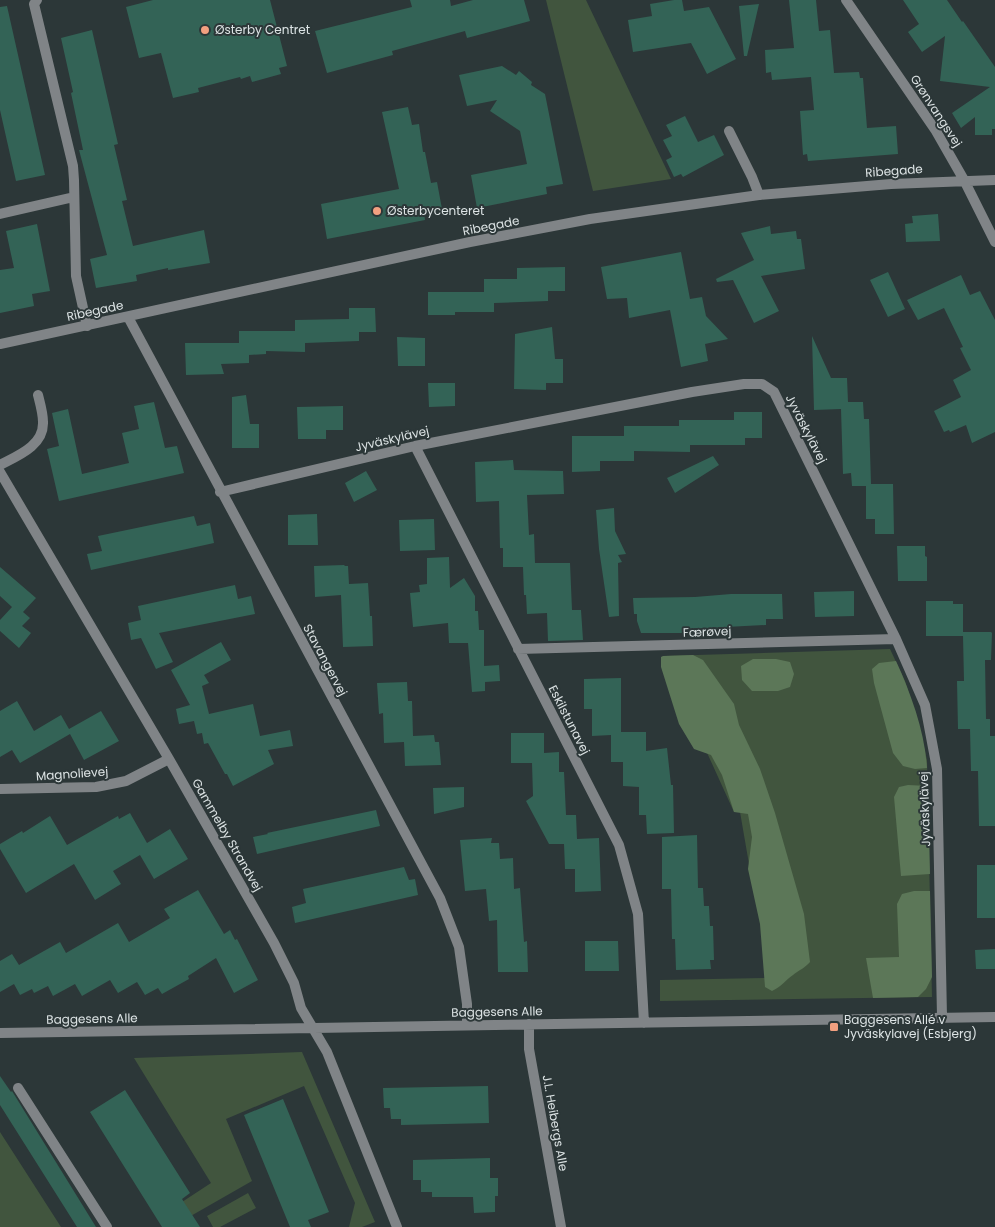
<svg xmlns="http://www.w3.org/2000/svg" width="995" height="1227" font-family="Poppins,sans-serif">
  <rect width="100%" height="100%" fill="#2c3738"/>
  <path fill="#41553e" d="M 546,0 L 586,0 L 671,179 L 593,191 Z
    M 890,649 L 905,681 L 918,721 L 927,760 L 932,997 L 660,1001 L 660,980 L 766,978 L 764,915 L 749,864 L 740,812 L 734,812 L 663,656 Z
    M 302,1052 L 375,1222 L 362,1227 L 349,1227 L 355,1203 L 304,1086 L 226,1119 L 252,1181 L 189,1217 L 182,1202 L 211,1183 L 134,1058 Z
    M 0,1132 L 61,1227 L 0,1227 Z
    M 248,1193 L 256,1208 L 220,1227 L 213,1227 L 207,1216 Z"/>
  <path fill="#5c7758" d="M 693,655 L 703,660 L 734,704 L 739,725 L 760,769 L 775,813 L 804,914 L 810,962 C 805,968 799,970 793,975 C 785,980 783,986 772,991 L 765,987 L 760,924 L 748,869 L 752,837 L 748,814 L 734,812 L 722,775 L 711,755 L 694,749 L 679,724 L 661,667 L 661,657 L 663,656 Z
    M 753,659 L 776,659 L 790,662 L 794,674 L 790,687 L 778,691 L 752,691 L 742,680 L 741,666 Z
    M 896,661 C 911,694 925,732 927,768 L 915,769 L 903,766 L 893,753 L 874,683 L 872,669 L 879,663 Z
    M 908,785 L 928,786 L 930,874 L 901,876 L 894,797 L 899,787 Z
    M 914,891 L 930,891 L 932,977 L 926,989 L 918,997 L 873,998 L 866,958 L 899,957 L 897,904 L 902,894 Z"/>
  <path fill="#336356" d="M 153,0 L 270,0 L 287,66 L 279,68 L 281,74 L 252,82 L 250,76 L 241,79 L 240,77 L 198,88 L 199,92 L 173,98 L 161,53 L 139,58 L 126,7 Z
    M 410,0 L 450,0 L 451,6 L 473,0 L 524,0 L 530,21 L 467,38 L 465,31 L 392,51 L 393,55 L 327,73 L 315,31 L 412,7 Z
    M 674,0 L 682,0 L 684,11 L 709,7 L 736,59 L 707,74 L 691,43 L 633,52 L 628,20 L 652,16 L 650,4 Z
    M 789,0 L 816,0 L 819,31 L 830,30 L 834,73 L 859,72 L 860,78 L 863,78 L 867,128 L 896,126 L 898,154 L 808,161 L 807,154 L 803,155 L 800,111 L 814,110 L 811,77 L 772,80 L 771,72 L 766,73 L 765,50 L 794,48 Z
    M 903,0 L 947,0 L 962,22 L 963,21 L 995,67 L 995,129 L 992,129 L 992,135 L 975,135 L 975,117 L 961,128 L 952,113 L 990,87 L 940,81 L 945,36 L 922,52 L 908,32 L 919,24 Z
    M 759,4 L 747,56 L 744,56 L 739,6 Z
    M 7,6 L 45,175 L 16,181 L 0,110 L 0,7 Z
    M 92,30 L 118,144 L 114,145 L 127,200 L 122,201 L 133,246 L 204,230 L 210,263 L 168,270 L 168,268 L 136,275 L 137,281 L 96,288 L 90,259 L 107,255 L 79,150 L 83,150 L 71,93 L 73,92 L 61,38 Z
    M 502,66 L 516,75 L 519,71 L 532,82 L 531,85 L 545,94 L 563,184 L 546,187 L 547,194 L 477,208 L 471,175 L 527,164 L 520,131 L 490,111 L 497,100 L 467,106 L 459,75 Z
    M 408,107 L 412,125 L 419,124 L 423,152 L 425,152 L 431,183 L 437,182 L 442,209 L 424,213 L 425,220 L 327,239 L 321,204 L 399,189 L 382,112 Z
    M 685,116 L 698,142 L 714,135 L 724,155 L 683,177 L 681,174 L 674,177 L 666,160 L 672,157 L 663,140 L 672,136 L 666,125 Z
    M 938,214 L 940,241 L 906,242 L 905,224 L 913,223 L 912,216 Z
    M 37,224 L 50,291 L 32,294 L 34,306 L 0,313 L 0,270 L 14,268 L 6,231 Z
    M 770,226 L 771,234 L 796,231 L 797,239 L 801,239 L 805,269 L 761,276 L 779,311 L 754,323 L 733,280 L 717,282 L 716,279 L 754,260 L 741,233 Z
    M 681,252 L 690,299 L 702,297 L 706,316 L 728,339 L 705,344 L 708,361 L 681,367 L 670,310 L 629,318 L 627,298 L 607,299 L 601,267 Z
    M 565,267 L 565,291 L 548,291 L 548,301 L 494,303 L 494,312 L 455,312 L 455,315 L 428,315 L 428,292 L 484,292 L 484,279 L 517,279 L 517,268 Z
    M 888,272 L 905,309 L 888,317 L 870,280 Z
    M 961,275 L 970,295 L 980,291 L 995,320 L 995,432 L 972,443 L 966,425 L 950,432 L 949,430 L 944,432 L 934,411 L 961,397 L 953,380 L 971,370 L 960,348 L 963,347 L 944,308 L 918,320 L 907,300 Z
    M 349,308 L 375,308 L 376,332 L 359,332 L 359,341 L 305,343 L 305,352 L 266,351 L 266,354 L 249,355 L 249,363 L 221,364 L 224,374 L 186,375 L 185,343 L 239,343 L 239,331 L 295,331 L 295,320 L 349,319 Z
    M 552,327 L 555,359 L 563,359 L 563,383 L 546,383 L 546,390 L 514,389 L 515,334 Z
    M 812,336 L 831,378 L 847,378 L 848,402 L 863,402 L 864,419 L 869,419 L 871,484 L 893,484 L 894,534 L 875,534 L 875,519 L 866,519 L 866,486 L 852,486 L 851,473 L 843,474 L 841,409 L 814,410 Z
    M 397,337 L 425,338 L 425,366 L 398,366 Z
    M 428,383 L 455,383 L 455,406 L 429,407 Z
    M 246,395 L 250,424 L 259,424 L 259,448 L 232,448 L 232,397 Z
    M 154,402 L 165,448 L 177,446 L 184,473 L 59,501 L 47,449 L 59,446 L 52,413 L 68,409 L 82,474 L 129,463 L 122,433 L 139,429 L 134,406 Z
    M 343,406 L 343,430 L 326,430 L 326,439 L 298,439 L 297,407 Z
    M 734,412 L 762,412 L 762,438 L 745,438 L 745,445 L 690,445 L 690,452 L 634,451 L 634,461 L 600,461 L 600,471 L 572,472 L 572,436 L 624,436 L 624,426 L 679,426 L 679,420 L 734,420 Z
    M 713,456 L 719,465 L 675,493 L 667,478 Z
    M 513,460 L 514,470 L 563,471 L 564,494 L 527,495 L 529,535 L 534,534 L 535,563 L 570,563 L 572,610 L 581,610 L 583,640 L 548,641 L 547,613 L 527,614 L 526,595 L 524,595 L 523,567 L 503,567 L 503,548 L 500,548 L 499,501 L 476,502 L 475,462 Z
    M 366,471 L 377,490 L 354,502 L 345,483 Z
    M 614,508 L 615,531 L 626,554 L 618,555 L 622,562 L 618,563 L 619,616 L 609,617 L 599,549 L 596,510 Z
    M 317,514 L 318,545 L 288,545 L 288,515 Z
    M 194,516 L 197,526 L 210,523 L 214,543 L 91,570 L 87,554 L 102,551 L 98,536 Z
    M 434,519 L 435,550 L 400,551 L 399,520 Z
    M 897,546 L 925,546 L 925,556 L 927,557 L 927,581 L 898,581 Z
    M 449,557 L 450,588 L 464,578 L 475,596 L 475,611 L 478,611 L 479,630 L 484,630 L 484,666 L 499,665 L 500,681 L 485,682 L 485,691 L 472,692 L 468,643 L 449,643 L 448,623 L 413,627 L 410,593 L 420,592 L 419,585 L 427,584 L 427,558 Z
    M 344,565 L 345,566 L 348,566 L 349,584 L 368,583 L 370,616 L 372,616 L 373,646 L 343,647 L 341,595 L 315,597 L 314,566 Z
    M 0,567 L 36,598 L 23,612 L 30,618 L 22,626 L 31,633 L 19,648 L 0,631 L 0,620 L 12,607 L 0,596 Z
    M 235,585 L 238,599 L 251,596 L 255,614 L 159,633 L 173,662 L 156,669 L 141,638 L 131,640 L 128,623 L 141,620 L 138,606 Z
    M 854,591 L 854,616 L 815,617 L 814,592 Z
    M 731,594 L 782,594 L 783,619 L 766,619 L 766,625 L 707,628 L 708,630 L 687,632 L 687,633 L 641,633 L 637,621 L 637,614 L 634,614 L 633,598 L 695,597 Z
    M 926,601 L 953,601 L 953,604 L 963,604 L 963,632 L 991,632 L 992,633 L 991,660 L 985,660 L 986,719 L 990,719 L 990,736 L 995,736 L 995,826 L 979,826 L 978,771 L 971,771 L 970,729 L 958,729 L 957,681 L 964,681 L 963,636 L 926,636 Z
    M 221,642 L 231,660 L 204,675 L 209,683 L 202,686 L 209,714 L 253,704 L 260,736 L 290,730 L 293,746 L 268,750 L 274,764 L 233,786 L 227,774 L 225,774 L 208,743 L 204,744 L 202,733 L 197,734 L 194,721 L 179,724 L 176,709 L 190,705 L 171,670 Z
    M 621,678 L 621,732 L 646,732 L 646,751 L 667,748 L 671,785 L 673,785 L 674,833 L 647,834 L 646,815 L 639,815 L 639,787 L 623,786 L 623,762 L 611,762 L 611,735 L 592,736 L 592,709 L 584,709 L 584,679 Z
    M 407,682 L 408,701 L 412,701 L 413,736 L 434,735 L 435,742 L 439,742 L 441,765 L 405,766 L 404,742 L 384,743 L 383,713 L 379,714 L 377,683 Z
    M 17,701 L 34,731 L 61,715 L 69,729 L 101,711 L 119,741 L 84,760 L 70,734 L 20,763 L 12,750 L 0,757 L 0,711 Z
    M 511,733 L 544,733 L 544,753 L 559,752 L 559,772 L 564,772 L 566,815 L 576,815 L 577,839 L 599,838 L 601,891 L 575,892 L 575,869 L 565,869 L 564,844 L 549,844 L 526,801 L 533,796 L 532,763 L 511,763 Z
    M 464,787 L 464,807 L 434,814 L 433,788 Z
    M 376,810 L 380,826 L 257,854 L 253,837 L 268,834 L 267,833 Z
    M 130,813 L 147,843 L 170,829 L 188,859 L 154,879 L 140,855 L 113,871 L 121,884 L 95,900 L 74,864 L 26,893 L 0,849 L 0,844 L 22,831 L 23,833 L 50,816 L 67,845 L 118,816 L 119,819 Z
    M 697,835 L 698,888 L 703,888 L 704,906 L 709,906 L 710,926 L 713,926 L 714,960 L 710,960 L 711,969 L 676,970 L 675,939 L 672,939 L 671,889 L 662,889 L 662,837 Z
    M 492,838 L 491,843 L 499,843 L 500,859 L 513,858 L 514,889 L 520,888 L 524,942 L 527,941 L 528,972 L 498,972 L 497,920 L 489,921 L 486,889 L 465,891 L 460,840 Z
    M 977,865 L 995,865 L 995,918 L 977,918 Z
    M 404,867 L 409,880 L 415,879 L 418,895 L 295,923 L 292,907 L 306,903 L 303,889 Z
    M 198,890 L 224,934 L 230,930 L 235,940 L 237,939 L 258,980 L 234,993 L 216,958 L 188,976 L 189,979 L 162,994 L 158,988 L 145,995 L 137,982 L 118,993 L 110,980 L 82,996 L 75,984 L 53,996 L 48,986 L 34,993 L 32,989 L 20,995 L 14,984 L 0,992 L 0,961 L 12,954 L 19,965 L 60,942 L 66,953 L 118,923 L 129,942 L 170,918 L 164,909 Z
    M 585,941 L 618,941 L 619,971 L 585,971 Z
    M 995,949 L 995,969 L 976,969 L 975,950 Z
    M 0,1076 L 11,1092 L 12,1091 L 96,1227 L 77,1227 L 0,1105 Z
    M 488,1086 L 489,1123 L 401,1125 L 401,1119 L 391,1119 L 390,1108 L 384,1108 L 383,1088 Z
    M 125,1090 L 190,1193 L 182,1199 L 200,1227 L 162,1227 L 90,1112 Z
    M 283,1099 L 329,1212 L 308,1220 L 311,1227 L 290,1227 L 244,1115 Z
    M 490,1158 L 490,1178 L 498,1178 L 498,1196 L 495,1196 L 495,1212 L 474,1213 L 473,1197 L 432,1197 L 432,1192 L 421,1192 L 421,1180 L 413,1180 L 413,1160 Z"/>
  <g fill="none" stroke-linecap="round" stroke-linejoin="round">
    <path stroke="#808487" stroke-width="10" d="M 37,0 L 34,4 L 73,166 L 74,180 L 76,276 L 87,326
      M 729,131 L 752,177 L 759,195
      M 0,214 L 74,197
      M 0,465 C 17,456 44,446 43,422 C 43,413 40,403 38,395
      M 18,1088 L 107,1227"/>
    <path stroke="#808487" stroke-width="10" d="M 846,0 L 936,131 L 964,180 L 995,242
      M 128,317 L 440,898 L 459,947 L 467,1004 L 467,1024
      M 0,344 L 470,242 L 590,219 L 759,195 L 891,184 L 995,180
      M 415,446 L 619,845 L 638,914 L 644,1023
      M 0,472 L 169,759 L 274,943 L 294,983 L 301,1008 L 327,1052 L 397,1227
      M 220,492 L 415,446 L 692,392 L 744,384 L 762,384 L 774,392 L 896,639 L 925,705 L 937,769 L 942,1017
      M 518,649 L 896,639
      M 0,789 L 96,787 L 126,781 L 169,759
      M 529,1024 L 529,1049 L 561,1227
      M 0,1033 L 995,1017"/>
  </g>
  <g fill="#f2a080" stroke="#2c3738" stroke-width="2">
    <circle cx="205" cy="30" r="5"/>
    <circle cx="377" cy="211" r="5"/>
    <rect x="829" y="1022" width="10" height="10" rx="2.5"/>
  </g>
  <g text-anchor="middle" stroke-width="4" stroke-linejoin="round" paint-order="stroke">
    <g font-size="12" fill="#dce3e4" stroke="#2c3738" text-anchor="start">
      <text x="215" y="34">Østerby Centret</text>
      <text x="387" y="215">Østerbycenteret</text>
      <text x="844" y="1024">Baggesens Allé v<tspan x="844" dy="14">Jyväskylavej (Esbjerg)</tspan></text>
    </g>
    <g font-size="12" fill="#dce3e4" stroke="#2c3738">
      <text transform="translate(936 111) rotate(57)" y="4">Grønvangsvej</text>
      <text transform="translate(894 171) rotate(-4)" y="4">Ribegade</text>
      <text transform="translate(491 226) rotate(-11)" y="4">Ribegade</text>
      <text transform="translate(95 311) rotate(-12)" y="4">Ribegade</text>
      <text transform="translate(806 429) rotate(63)" y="4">Jyväskylävej</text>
      <text transform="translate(392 439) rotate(-13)" y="4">Jyväskylävej</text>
      <text transform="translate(707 632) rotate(-2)" y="4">Færøvej</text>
      <text transform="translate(325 660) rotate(62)" y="4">Stavangervej</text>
      <text transform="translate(569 720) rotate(63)" y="4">Eskilstunavej</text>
      <text transform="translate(72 774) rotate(-4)" y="4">Magnolievej</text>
      <text transform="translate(925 809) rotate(-92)" y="4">Jyväskylävej</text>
      <text transform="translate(227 835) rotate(60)" y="4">Gammelby Strandvej</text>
      <text transform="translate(497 1012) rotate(-1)" y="4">Baggesens Alle</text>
      <text transform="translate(92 1019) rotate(-1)" y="4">Baggesens Alle</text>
      <text transform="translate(555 1123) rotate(80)" y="4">J.L. Heibergs Alle</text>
    </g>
  </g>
</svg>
